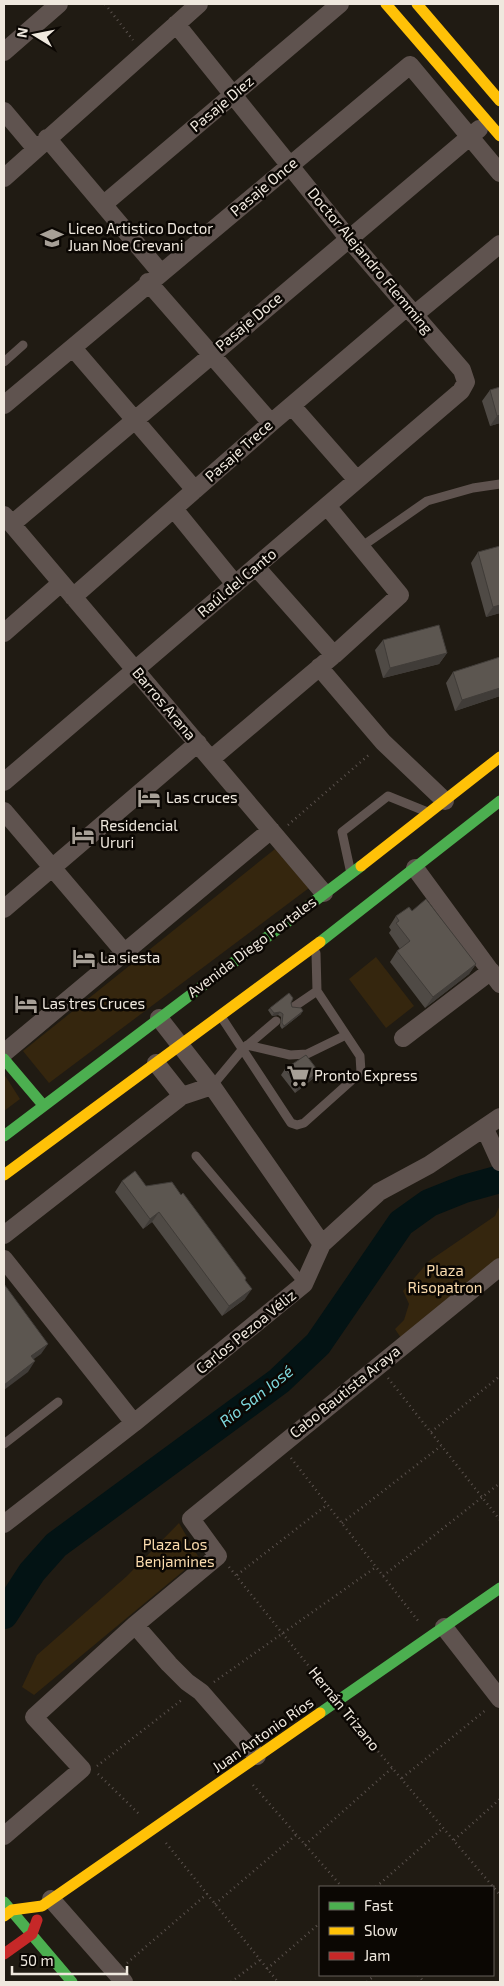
<svg xmlns="http://www.w3.org/2000/svg" width="504" height="1986" font-family="'Exo 2',sans-serif">
  <rect width="100%" height="100%" fill="#201b13"/>
  <path fill="#35260e" d="M 275,849 L 309,888 L 49,1083 L 23,1051 Z
    M 376,957 L 414,1006 L 386,1028 L 349,979 Z
    M 4,1074 L 20,1099 L 4,1111 Z
    M 500,1205 L 500,1267 L 405,1344 L 395,1329 L 404,1320 L 409,1304 L 403,1291 L 429,1261 L 495,1216 Z
    M 179,1523 L 199,1558 L 34,1695 L 22,1687 L 37,1655 L 127,1576 Z"/>
  <g fill="none" stroke-linecap="round" stroke-linejoin="round">
    <path stroke="#031314" stroke-width="28" d="M 4,1615 L 32,1572 L 56,1545 L 279,1381 L 318,1344 L 401,1223 L 429,1203 L 464,1189 L 500,1179"/>
    <path stroke="#5b524e" stroke-width="2.5" stroke-dasharray="1 4" stroke-linecap="butt" d="M 105,4 L 133,40
      M 288,825 L 371,753
      M 388,1378 L 500,1520
      M 431,1432 L 500,1376
      M 291,1458 L 419,1622
      M 342,1523 L 441,1446
      M 229,1567 L 324,1685
      M 237,1575 L 327,1505
      M 383,1576 L 500,1483
      M 214,1682 L 376,1567
      M 349,1717 L 500,1895
      M 97,1766 L 183,1699
      M 98,1774 L 140,1815
      M 402,1778 L 487,1709
      M 253,1785 L 342,1887
      M 454,1840 L 500,1799
      M 166,1843 L 278,1982
      M 305,1845 L 392,1768
      M 376,1887 L 443,1828
      M 215,1904 L 296,1835
      M 127,1963 L 207,1894
      M 267,1969 L 320,1923
      M 418,1975 L 424,1982
      M 231,1982 L 260,1960
      M 367,1982 L 375,1975"/>
    <path stroke="#5f534f" stroke-width="9" d="M 4,362 L 23,345
      M 361,547 L 427,501 L 473,488 L 500,484
      M 350,869 L 342,832 L 388,796 L 425,811
      M 295,1006 L 317,991 L 316,953
      M 222,1018 L 291,1123 L 297,1125 L 304,1123 L 361,1072 L 360,1056 L 317,991
      M 247,1045 L 290,1055 L 307,1054 L 346,1035
      M 212,1086 L 242,1050 L 276,1021
      M 196,1156 L 304,1284
      M 4,1444 L 58,1402"/>
    <path stroke="#5f534f" stroke-width="18" d="M 4,52 L 59,4
      M 4,111 L 36,149
      M 47,138 L 161,273
      M 4,178 L 199,4
      M 104,204 L 340,4
      M 148,282 L 271,423
      M 414,315 L 500,244
      M 73,348 L 195,490
      M 4,405 L 410,65 L 500,173
      M 292,406 L 357,480
      M 174,509 L 235,584
      M 4,515 L 324,893
      M 12,524 L 479,129
      M 256,567 L 334,655
      M 73,597 L 271,423 L 407,307
      M 4,633 L 61,583
      M 319,667 L 383,742 L 445,801
      M 211,759 L 334,655 L 400,595 L 327,506
      M 4,782 L 461,391 L 466,382 L 462,370 L 348,238 L 176,24
      M 4,811 L 125,953
      M 415,868 L 500,984
      M 4,909 L 198,743
      M 159,1018 L 212,1086 L 322,1244
      M 403,1038 L 491,971
      M 4,1053 L 271,830
      M 156,1063 L 182,1096
      M 485,1129 L 500,1162
      M 4,1235 L 182,1096 L 212,1086
      M 4,1259 L 134,1423
      M 4,1524 L 134,1423 L 304,1284 L 322,1244 L 379,1192 L 429,1165 L 500,1117
      M 135,1625 L 169,1664 L 187,1682 L 201,1692 L 257,1756
      M 444,1627 L 500,1699
      M 4,1836 L 82,1769 L 34,1717 L 135,1625 L 218,1556 L 191,1519 L 500,1267
      M 51,1899 L 124,1982"/>
    <path stroke="#4caf50" stroke-width="11" d="M 320,942 L 500,801
      M 4,1059 L 43,1105
      M 4,1136 L 361,866
      M 320,1713 L 500,1588
      M 4,1902 L 72,1982"/>
    <path stroke="#ffc107" stroke-width="11" d="M 386,4 L 500,136
      M 417,4 L 500,101
      M 361,866 L 500,757
      M 4,1175 L 320,942
      M 4,1916 L 12,1910 L 42,1906 L 320,1713"/>
    <path stroke="#c62828" stroke-width="11" d="M 4,1954 L 32,1934 L 37,1920"/>
  </g>
  <path fill="#4f4a45" d="M 490,390 L 500,423 L 490,426 L 482,401 Z
    M 478,552 L 500,613 L 486,617 L 471,563 Z
    M 383,640 L 447,653 L 439,664 L 383,678 L 375,650 Z
    M 500,657 L 500,696 L 455,711 L 446,683 L 453,672 Z
    M 412,911 L 476,964 L 469,974 L 425,1008 L 390,962 L 397,951 L 400,949 L 389,933 L 391,930 L 389,927 L 396,916 Z
    M 291,1003 L 292,1007 L 301,1014 L 282,1029 L 280,1026 L 281,1017 L 278,1015 L 272,1016 L 268,1010 L 270,1008 Z
    M 285,1069 L 315,1077 L 295,1093 L 281,1075 Z
    M 122,1181 L 146,1186 L 181,1195 L 246,1278 L 245,1280 L 245,1299 L 222,1316 L 152,1222 L 143,1229 L 115,1192 Z"/>
  <path fill="#403c38" d="M 500,415 L 500,423 L 490,426 L 497,416 Z
    M 500,605 L 500,613 L 486,617 L 493,607 Z
    M 447,653 L 439,664 L 383,678 L 390,668 Z
    M 500,688 L 500,696 L 455,711 L 462,700 Z
    M 476,964 L 469,974 L 425,1008 L 433,997 Z
    M 303,1011 L 301,1014 L 282,1029 L 284,1026 Z
    M 280,1012 L 278,1015 L 272,1016 L 274,1013 Z
    M 319,1072 L 315,1077 L 295,1093 L 298,1087 Z
    M 159,1212 L 152,1222 L 143,1229 L 150,1219 Z
    M 252,1289 L 245,1299 L 222,1316 L 229,1306 Z
    M 48,1344 L 41,1354 L 24,1366 L 31,1356 Z
    M 35,1361 L 28,1372 L 4,1390 L 4,1385 Z"/>
  <path fill="#5c5650" stroke="#403c38" d="M 500,387 L 500,415 L 497,416 L 490,390 Z
    M 500,546 L 500,605 L 493,607 L 478,552 Z
    M 439,625 L 447,653 L 390,668 L 383,640 Z
    M 500,657 L 500,688 L 462,700 L 453,672 Z
    M 426,899 L 476,964 L 433,997 L 397,951 L 410,941 L 396,923 L 399,921 L 396,916 L 409,907 L 412,911 Z
    M 289,993 L 293,998 L 291,1003 L 292,1007 L 301,1008 L 303,1011 L 284,1026 L 282,1023 L 283,1014 L 280,1012 L 274,1013 L 270,1008 Z
    M 306,1055 L 319,1072 L 298,1087 L 285,1069 Z
    M 135,1171 L 146,1186 L 172,1182 L 181,1195 L 183,1193 L 246,1278 L 245,1280 L 252,1289 L 229,1306 L 159,1212 L 150,1219 L 122,1181 Z
    M 4,1284 L 48,1344 L 31,1356 L 35,1361 L 4,1385 Z"/>
  <defs>
    <symbol id="school-bare" viewBox="-9 -9 18 18"><path d="M0-5L7-2L0 1L-7-2ZM-4 1L0 2.5L4 1V4Q0 6-4 4Z" fill="#a7a097" stroke="#0b0703" stroke-width="2.5" paint-order="stroke"/></symbol>
    <symbol id="hotel-bare" viewBox="-9 -9 18 18"><path d="M-6-4.5h1.5V1H6V5H4.5V3h-9V5H-6ZM-4 0a1.8 1.8 0 1 1 3.6 0ZM.5 0V-2.5h3Q6-2.5 6 0Z" fill="#a7a097" stroke="#0b0703" stroke-width="2.5" paint-order="stroke"/></symbol>
    <symbol id="supermarket-bare" viewBox="-9 -9 18 18"><path d="M-6-5.5h2.5l.6 2H6L4.5 2H-2.5L-4.4-4H-6ZM-1.5 3.2a1.3 1.3 0 1 0 .1 0ZM3 3.2a1.3 1.3 0 1 0 .1 0Z" fill="#a7a097" stroke="#0b0703" stroke-width="2.5" paint-order="stroke"/></symbol>
  </defs>
  <g fill-rule="evenodd">
    <use href="#school-bare" x="36" y="222" width="32" height="32"/>
    <use href="#hotel-bare" x="133" y="782" width="32" height="32"/>
    <use href="#hotel-bare" x="67" y="819" width="32" height="32"/>
    <use href="#hotel-bare" x="68" y="942" width="32" height="32"/>
    <use href="#hotel-bare" x="10" y="988" width="32" height="32"/>
    <use href="#supermarket-bare" x="282" y="1060" width="32" height="32"/>
  </g>
  <g text-anchor="middle" stroke-width="5" stroke-linejoin="round" paint-order="stroke">
    <g font-size="15" fill="#efe8de" stroke="#0b0703">
      <text transform="translate(222 104) rotate(-40)" y="5">Pasaje Diez</text>
      <text transform="translate(264 187) rotate(-40)" y="5">Pasaje Once</text>
      <text transform="translate(370 261) rotate(50)" y="5">Doctor Alejandro Flemming</text>
      <text transform="translate(249 322) rotate(-40)" y="5">Pasaje Doce</text>
      <text transform="translate(239 451) rotate(-42)" y="5">Pasaje Trece</text>
      <text transform="translate(237 583) rotate(-40)" y="5">Raúl del Canto</text>
      <text transform="translate(164 704) rotate(50)" y="5">Barros Arana</text>
      <text transform="translate(252 947) rotate(-37)" y="5">Avenida Diego Portales</text>
      <text transform="translate(246 1332) rotate(-39)" y="5">Carlos Pezoa Véliz</text>
      <text transform="translate(345 1392) rotate(-39)" y="5">Cabo Bautista Araya</text>
      <text transform="translate(344 1709) rotate(51)" y="5">Hernán Trizano</text>
      <text transform="translate(263 1735) rotate(-35)" y="5">Juan Antonio Ríos</text>
    </g>
    <g font-size="15" fill="#efe8de" stroke="#0b0703" text-anchor="start">
      <text x="68" y="234">Liceo Artistico Doctor<tspan x="68" dy="17">Juan Noe Crevani</tspan></text>
      <text x="166" y="803">Las cruces</text>
      <text x="100" y="831">Residencial<tspan x="100" dy="17">Ururi</tspan></text>
      <text x="100" y="963">La siesta</text>
      <text x="42" y="1009">Las tres Cruces</text>
      <text x="314" y="1081">Pronto Express</text>
    </g>
    <g font-size="15" fill="#fbdcae" stroke="#0b0703">
      <text x="445" y="1276">Plaza<tspan x="445" dy="17">Risopatron</tspan></text>
      <text x="175" y="1550">Plaza Los<tspan x="175" dy="17">Benjamines</tspan></text>
    </g>
    <g font-size="16" font-style="italic" fill="#7ed8dd" stroke="#0b0703">
      <text transform="translate(256 1396) rotate(-38)" y="6">Río San José</text>
    </g>
  </g>
  <rect width="504" height="1986" fill="none" stroke="#efe8de" stroke-width="10"/>
  <rect x="319" y="1886" width="175" height="90" fill="#0b0703" stroke="#66615b"/>
  <rect x="329" y="1902" width="25" height="8" fill="#4caf50" stroke="#66615b"/>
  <text x="364" y="1911" font-size="15" fill="#efe8de">Fast</text>
  <rect x="329" y="1927" width="25" height="8" fill="#ffc107" stroke="#66615b"/>
  <text x="364" y="1936" font-size="15" fill="#efe8de">Slow</text>
  <rect x="329" y="1952" width="25" height="8" fill="#c62828" stroke="#66615b"/>
  <text x="364" y="1961" font-size="15" fill="#efe8de">Jam</text>
  <g transform="translate(35 35) rotate(280)" stroke="#0b0703" stroke-width="4" paint-order="stroke">
  <path d="M0-4L9 19L0 12L-9 19Z" fill="#efe8de"/>
  <text y="-8" font-size="14" font-weight="bold" text-anchor="middle" fill="#efe8de">N</text>
  </g>
  <path d="M12 1966v8h115v-8" fill="none" stroke="#efe8de" stroke-width="2.5"/>
  <text x="20" y="1966" font-size="15" fill="#efe8de" stroke="#0b0703" stroke-width="4" paint-order="stroke">50 m</text>
</svg>
